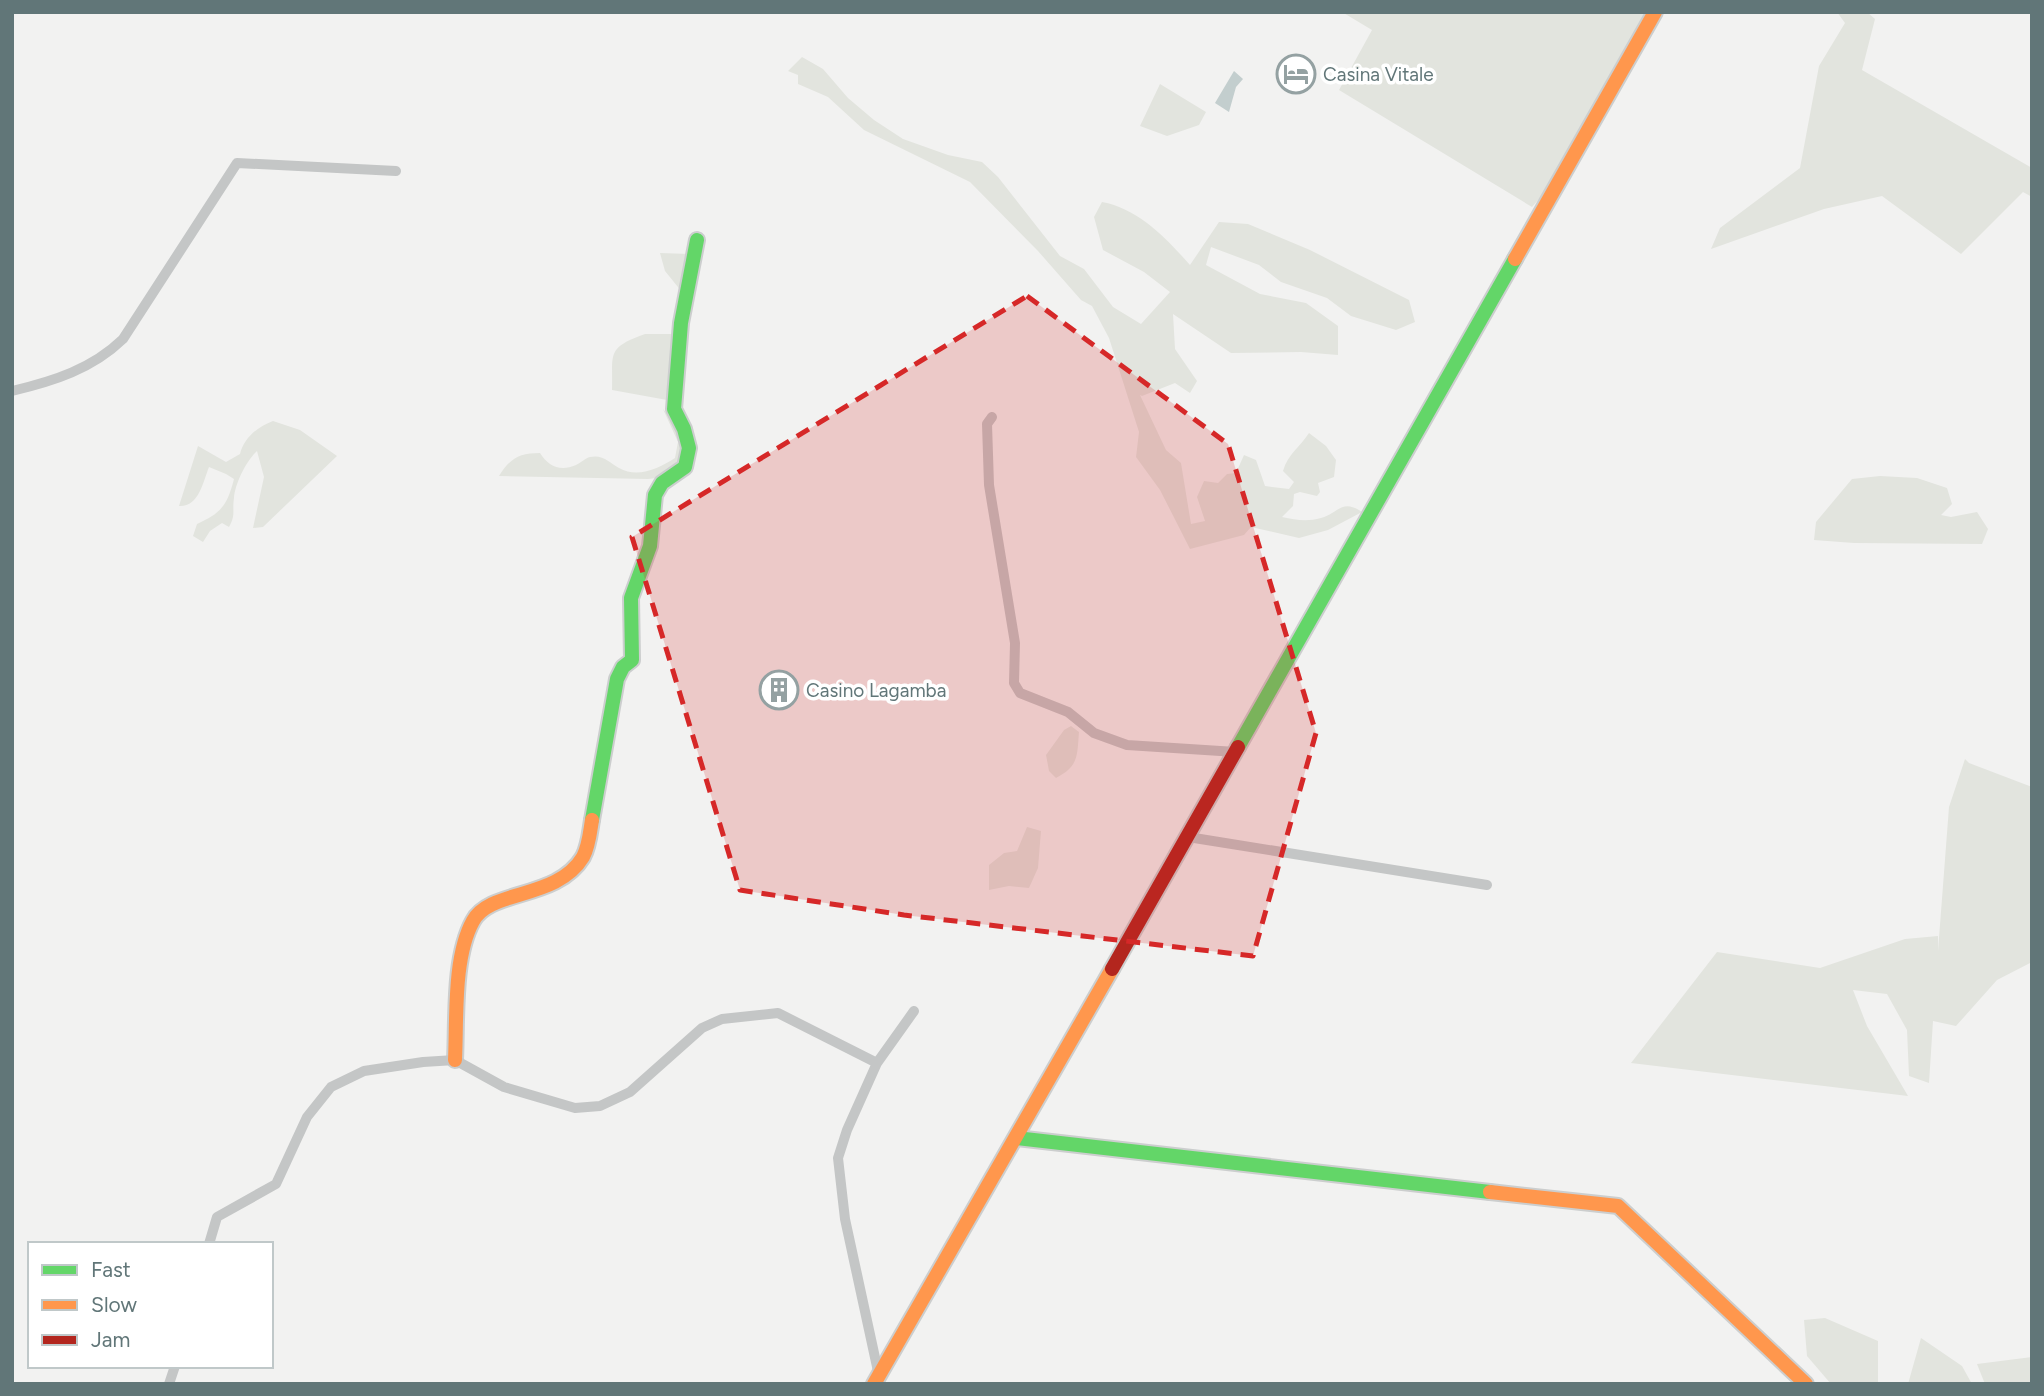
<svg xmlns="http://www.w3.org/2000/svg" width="2044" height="1396" font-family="Figtree,sans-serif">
  <rect width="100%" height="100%" fill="#f2f2f1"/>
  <path fill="#e2e4de" d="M 1342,12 L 1647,12 L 1540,198 L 1532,207 L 1339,90 L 1372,30 Z
    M 1837,12 L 1867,12 L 1875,19 L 1862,70 L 2032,168 L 2032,197 L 2023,192 L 1961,254 L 1882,196 L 1824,209 L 1711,249 L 1720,228 L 1800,168 L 1819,66 L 1845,23 Z
    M 802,57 L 823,69 L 848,98 L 874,120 L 903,139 L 948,155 L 982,162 L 998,177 L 1060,256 L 1084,269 L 1113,307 L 1141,324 L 1170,292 L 1144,272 L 1103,250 L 1094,217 L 1102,202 C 1139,209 1166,238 1190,265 L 1219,222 L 1248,224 L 1310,250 L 1409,300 L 1415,322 L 1396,330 L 1351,316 L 1327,298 L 1281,282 L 1259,265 L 1211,247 L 1206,265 L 1260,294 L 1306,303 L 1338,326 L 1338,355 L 1301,352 L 1231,353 L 1173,314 L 1175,349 L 1197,381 L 1190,393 L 1175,383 L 1142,396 L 1140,395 L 1166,450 L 1181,463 L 1191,524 L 1205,521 L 1197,497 L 1204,481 L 1218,483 L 1227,474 L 1236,473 L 1244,455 L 1256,460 L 1265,486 L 1289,489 L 1294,482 L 1283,471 C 1288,454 1299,448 1309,433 L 1326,446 L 1336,460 L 1334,477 L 1318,483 L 1320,492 L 1317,496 L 1300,492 L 1294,494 L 1293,506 L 1282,517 C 1296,520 1307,522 1321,518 C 1339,513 1342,498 1362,512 L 1328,530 L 1299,538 L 1251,527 L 1244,535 L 1190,549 L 1160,490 L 1136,457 L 1139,432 L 1109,338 L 1092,306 L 1081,300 L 1038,251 L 970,182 L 864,130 L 828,97 L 798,84 L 798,75 L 788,71 Z
    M 1160,84 L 1206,112 L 1199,125 L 1167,136 L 1140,126 Z
    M 660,253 L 690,254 L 682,292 L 665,271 Z
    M 645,334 L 675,334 L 667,400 L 612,390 C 613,353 606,348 645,334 Z
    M 663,409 C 679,427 683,438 682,461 L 665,477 L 648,479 L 499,476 C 510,458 520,453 540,453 C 548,466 560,472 576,465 C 581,463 585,458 590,457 C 603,454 610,463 619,468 C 638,479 659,468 675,458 L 678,442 Z
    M 273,421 L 300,430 L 337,456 L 263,527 L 253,528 L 264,477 L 257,451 C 246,461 235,484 234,498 C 232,512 236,514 229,527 L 222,523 L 210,531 L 203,542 L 193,536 L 197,524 C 221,513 227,506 234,479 L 226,474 L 209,467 C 203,482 199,507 179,506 L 198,446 L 226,462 L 240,454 C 244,438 257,427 273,421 Z
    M 1880,476 L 1917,478 L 1947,488 L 1952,504 L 1941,515 L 1951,517 L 1977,512 L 1988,529 L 1982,544 L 1854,543 L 1814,540 L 1816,522 L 1852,479 Z
    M 1071,726 L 1079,732 C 1077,756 1079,766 1056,778 L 1049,771 L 1046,755 L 1064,730 Z
    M 1965,759 L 1969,763 L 2032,787 L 2032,962 L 1997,980 L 1956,1026 L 1933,1021 L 1929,1083 L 1909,1076 L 1907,1030 L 1887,994 L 1853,990 L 1867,1026 L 1908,1096 L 1631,1063 L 1717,952 L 1820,968 L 1905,939 L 1938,936 L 1938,951 L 1949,807 Z
    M 1027,827 L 1041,831 L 1038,868 L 1029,888 L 1009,886 L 989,890 L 989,865 L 1004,853 L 1017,851 Z
    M 1825,1318 L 1878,1341 L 1878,1384 L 1831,1384 L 1807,1356 L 1804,1320 Z
    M 1921,1338 L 1962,1366 L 1972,1384 L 1908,1384 Z
    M 2032,1357 L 2032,1384 L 1985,1384 L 1977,1364 Z"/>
  <path fill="#c3cece" d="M 1234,71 L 1243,79 L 1236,87 L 1229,112 L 1215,103 Z"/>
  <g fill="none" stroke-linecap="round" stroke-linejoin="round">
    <defs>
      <path id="fast" d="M 1238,747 L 1515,259
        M 592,820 L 617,679 L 623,667 L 632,660 L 631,598 L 650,546 L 655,495 L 662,483 L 685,467 L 689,448 L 684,429 L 674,409 L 681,323 L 697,240
        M 1016,1138 L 1490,1192"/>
      <path id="slow" d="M 1515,259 L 1655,12
        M 455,1060 C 457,1019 453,957 473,921 C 490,889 557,900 583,857 C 589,846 590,832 592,820
        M 1490,1192 L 1618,1206 L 1806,1384
        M 874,1384 L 1112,969"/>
      <path id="jam" d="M 1112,969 L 1238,747"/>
    </defs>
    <use href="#fast" stroke="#cccece" stroke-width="18"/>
    <use href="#slow" stroke="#cccece" stroke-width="18"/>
    <use href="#jam" stroke="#cccece" stroke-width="18"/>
    <path stroke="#c4c6c6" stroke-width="10" d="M 12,391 C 54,381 92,369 123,339 L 237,163 L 396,171
      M 992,417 L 987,424 L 989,485 L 1015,643 L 1014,683 L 1020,693 L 1068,712 L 1094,733 L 1127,745 L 1236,752
      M 1188,837 L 1487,885
      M 209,1244 L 217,1217 L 276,1184 L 307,1117 L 331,1087 L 364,1071 L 423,1062 L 455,1060 L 504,1087 L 575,1108 L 600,1106 L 630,1092 L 702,1028 L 722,1019 L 778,1013 L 877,1063
      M 879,1376 L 845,1219 L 838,1158 L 847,1130 L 877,1063 L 914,1011
      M 169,1384 L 175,1366"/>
    <use href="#fast" stroke="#63d668" stroke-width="14"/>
    <use href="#slow" stroke="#ff974d" stroke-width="14"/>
    <use href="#jam" stroke="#b3261e" stroke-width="14"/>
  </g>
  <path fill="#d62828" fill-opacity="0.2" stroke="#d62828" stroke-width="5" stroke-dasharray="14 9" stroke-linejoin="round" d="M 1027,296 L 1228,444 L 1316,733 L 1253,956 L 904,915 L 740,890 L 632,537 Z"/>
  <defs>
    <symbol id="hotel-ring" viewBox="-11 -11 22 22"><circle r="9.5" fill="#fff" stroke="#94a1a2" stroke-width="1.5"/><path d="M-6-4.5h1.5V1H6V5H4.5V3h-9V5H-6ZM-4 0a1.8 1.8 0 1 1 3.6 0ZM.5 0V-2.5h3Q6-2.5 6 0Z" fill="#94a1a2"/></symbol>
    <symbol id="building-ring" viewBox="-11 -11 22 22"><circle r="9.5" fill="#fff" stroke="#94a1a2" stroke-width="1.5"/><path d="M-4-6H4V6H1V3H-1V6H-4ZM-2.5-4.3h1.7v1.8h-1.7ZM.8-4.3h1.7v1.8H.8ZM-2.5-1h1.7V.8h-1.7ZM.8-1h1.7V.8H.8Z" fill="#94a1a2"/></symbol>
  </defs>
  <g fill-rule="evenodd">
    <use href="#hotel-ring" x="1274" y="52" width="44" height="44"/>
    <use href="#building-ring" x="757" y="668" width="44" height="44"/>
  </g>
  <g text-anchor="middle" stroke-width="7" stroke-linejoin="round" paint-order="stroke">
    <g font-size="19" fill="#617678" stroke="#fff" text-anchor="start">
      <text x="1323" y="81">Casina Vitale</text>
      <text x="806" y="697">Casino Lagamba</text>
    </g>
  </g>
  <rect width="2044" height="1396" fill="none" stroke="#617678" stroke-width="28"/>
  <rect x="28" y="1242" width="245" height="126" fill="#ffffff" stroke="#c0c8c9" stroke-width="2"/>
  <rect x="42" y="1265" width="35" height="10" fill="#63d668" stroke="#c0c8c9" stroke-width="2"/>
  <text x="91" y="1277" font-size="21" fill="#617678">Fast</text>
  <rect x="42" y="1300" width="35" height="10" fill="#ff974d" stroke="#c0c8c9" stroke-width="2"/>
  <text x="91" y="1312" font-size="21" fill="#617678">Slow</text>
  <rect x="42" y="1335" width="35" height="10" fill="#b3261e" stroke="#c0c8c9" stroke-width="2"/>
  <text x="91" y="1347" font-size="21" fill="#617678">Jam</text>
</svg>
